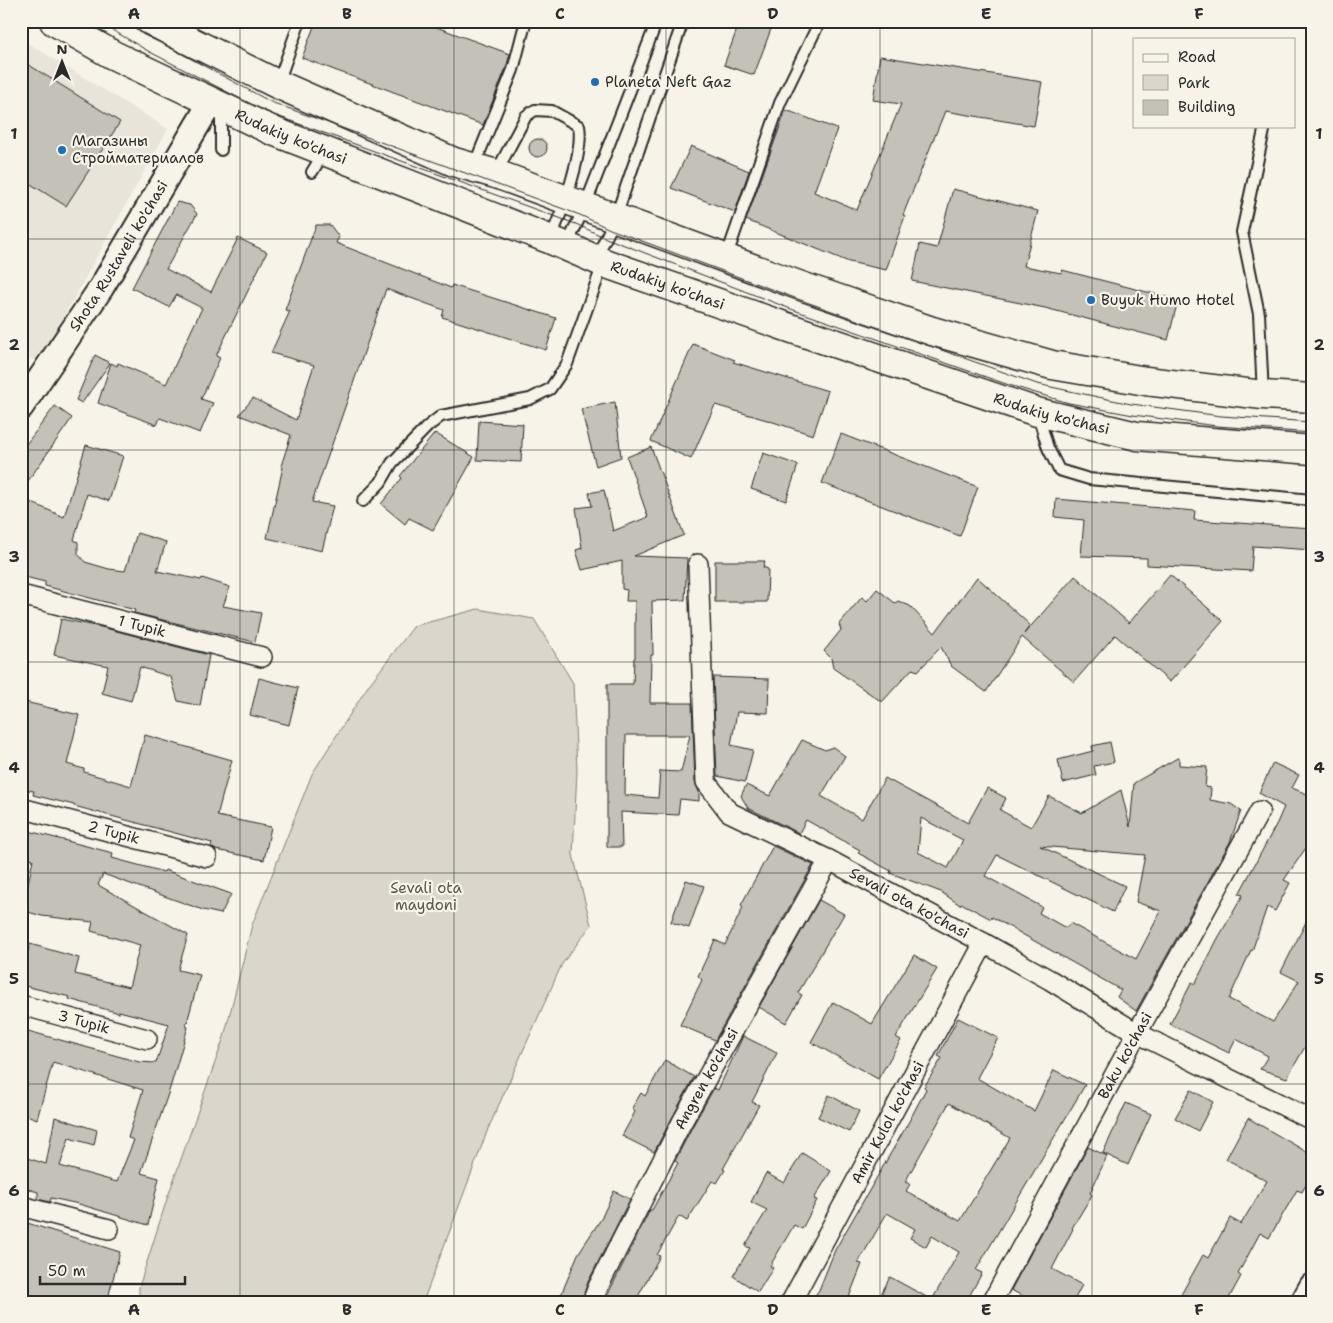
<svg xmlns="http://www.w3.org/2000/svg" width="1333" height="1323" font-family="'Shantell Sans',sans-serif">
  <rect width="100%" height="100%" fill="#f7f3e8"/>
  <filter id="ink" filterUnits="userSpaceOnUse"><feTurbulence type="fractalNoise" baseFrequency=".02" numOctaves="2"/><feDisplacementMap in="SourceGraphic" scale="10" xChannelSelector="R" yChannelSelector="G"/><feConvolveMatrix kernelMatrix="1 2 1 2 8 2 1 2 1" color-interpolation-filters="sRGB"/></filter>
  <g filter="url(#ink)">
    <path fill="#e8e4da" d="M 21,39 L 168,129 L 39,361 L 21,357 Z"/>
    <path fill="#dad6cc" stroke="#82807c" d="M 478,609 L 534,619 L 573,683 L 577,770 L 573,855 L 591,925 L 562,964 L 488,1129 L 423,1302 L 139,1302 L 139,1287 L 167,1199 L 224,1037 L 252,925 L 312,774 L 368,686 L 414,626 Z"/>
    <path fill="#c4c1b9" stroke="#2b2b2b" fill-rule="evenodd" d="M 316,21 L 420,21 L 510,54 L 506,68 L 483,125 L 302,58 Z
      M 740,21 L 774,21 L 754,75 L 724,65 Z
      M 880,56 L 1042,82 L 1034,126 L 945,111 L 903,215 L 905,216 L 886,270 L 849,262 L 746,220 L 786,110 L 837,129 L 814,192 L 857,210 L 901,104 L 873,100 Z
      M 21,60 L 120,122 L 66,206 L 21,178 Z
      M529 148a9 9 0 1 1 18 0a9 9 0 1 1-18 0Z
      M 691,146 L 749,171 L 735,212 L 671,188 Z
      M 953,189 L 1038,211 L 1024,266 L 1061,273 L 1062,270 L 1178,300 L 1168,340 L 1045,308 L 912,281 L 920,244 L 937,248 Z
      M 177,202 L 190,205 L 197,214 L 166,269 L 211,292 L 238,238 L 267,252 L 216,356 L 220,358 L 201,399 L 213,403 L 200,433 L 160,418 L 157,425 L 98,403 L 111,363 L 117,366 L 118,363 L 166,384 L 202,308 L 176,295 L 169,307 L 132,288 Z
      M 316,225 L 330,225 L 339,237 L 336,243 L 423,277 L 451,288 L 452,285 L 556,318 L 546,350 L 442,317 L 444,310 L 386,289 L 312,502 L 333,506 L 322,551 L 267,538 L 283,467 L 281,466 L 291,435 L 239,415 L 253,398 L 296,420 L 314,365 L 271,353 L 290,311 L 285,310 Z
      M 693,344 L 735,360 L 733,362 L 828,391 L 813,435 L 767,420 L 715,405 L 691,459 L 651,441 Z
      M 95,355 L 110,363 L 82,403 L 76,400 Z
      M 615,402 L 621,457 L 596,466 L 581,409 Z
      M 55,406 L 72,418 L 21,491 L 21,451 Z
      M 479,421 L 523,424 L 521,462 L 477,460 Z
      M 435,433 L 474,457 L 433,530 L 409,518 L 405,524 L 381,504 L 402,478 L 400,476 Z
      M 841,434 L 978,487 L 960,536 L 822,483 Z
      M 86,445 L 123,456 L 109,501 L 87,494 L 74,540 L 78,542 L 78,554 L 85,562 L 109,569 L 125,571 L 137,533 L 166,542 L 157,571 L 201,580 L 202,578 L 230,587 L 223,606 L 261,613 L 255,642 L 134,613 L 135,610 L 45,586 L 45,582 L 21,576 L 21,498 L 64,517 Z
      M 651,447 L 684,535 L 634,556 L 687,558 L 685,600 L 652,601 L 653,655 L 651,655 L 650,703 L 692,703 L 695,782 L 699,792 L 699,801 L 680,799 L 678,815 L 621,812 L 622,847 L 607,847 L 607,684 L 633,684 L 634,658 L 635,658 L 635,601 L 626,601 L 627,590 L 622,589 L 622,561 L 582,570 L 576,550 L 582,548 L 576,508 L 592,506 L 589,493 L 604,490 L 613,531 L 648,517 L 627,457 ZM 626,735 L 690,735 L 681,772 L 660,771 L 658,798 L 625,795 Z
      M 763,453 L 798,465 L 786,501 L 751,489 Z
      M 1056,499 L 1195,511 L 1194,520 L 1312,528 L 1312,550 L 1253,546 L 1251,571 L 1147,565 L 1147,558 L 1081,556 L 1084,520 L 1055,517 Z
      M 715,561 L 765,561 L 763,567 L 768,569 L 767,602 L 715,602 Z
      M 1170,575 L 1223,621 L 1170,682 L 1115,635 L 1074,682 L 1022,637 L 986,692 L 951,666 L 941,647 L 918,671 L 912,669 L 882,702 L 833,668 L 831,658 L 824,651 L 841,630 L 839,624 L 862,597 L 867,601 L 877,589 L 895,603 L 898,601 L 910,606 L 935,633 L 977,577 L 1030,625 L 1024,634 L 1075,576 L 1129,623 Z
      M 61,619 L 101,627 L 209,655 L 200,706 L 178,701 L 171,677 L 140,667 L 131,701 L 102,693 L 108,666 L 54,655 Z
      M 713,677 L 769,679 L 768,713 L 737,712 L 731,745 L 753,750 L 745,782 L 717,776 Z
      M 259,678 L 298,688 L 289,725 L 250,715 Z
      M 21,701 L 79,715 L 67,764 L 84,769 L 84,772 L 131,786 L 145,735 L 232,760 L 217,816 L 271,827 L 264,860 L 216,850 L 211,847 L 212,843 L 74,806 L 74,805 L 33,795 L 34,791 L 21,789 Z
      M 802,740 L 825,750 L 833,747 L 845,756 L 821,796 L 862,819 L 885,778 L 968,823 L 987,788 L 1006,798 L 1000,810 L 1031,827 L 1049,796 L 1082,813 L 1121,790 L 1130,827 L 1134,783 L 1179,757 L 1179,765 L 1207,767 L 1205,787 L 1211,788 L 1210,800 L 1231,804 L 1241,811 L 1230,842 L 1136,1011 L 1117,997 L 1121,990 L 992,917 L 991,919 L 961,903 L 960,905 L 941,892 L 890,873 L 891,871 L 858,853 L 860,850 L 806,820 L 799,833 L 748,808 L 741,796 L 746,785 L 770,796 ZM 921,818 L 963,840 L 948,868 L 918,852 ZM 1040,846 L 1145,855 L 1136,902 L 1161,911 L 1136,959 L 1070,923 L 1066,928 L 1039,913 L 1042,907 L 985,876 L 997,855 L 1113,912 L 1125,886 Z
      M 1110,742 L 1114,762 L 1094,766 L 1096,775 L 1063,783 L 1058,760 L 1093,751 L 1092,746 Z
      M 1273,763 L 1299,775 L 1292,788 L 1312,796 L 1312,839 L 1284,880 L 1290,883 L 1275,911 L 1267,907 L 1252,951 L 1251,950 L 1229,999 L 1273,1022 L 1299,981 L 1281,972 L 1312,910 L 1312,1024 L 1306,1039 L 1309,1040 L 1287,1078 L 1260,1069 L 1268,1056 L 1236,1039 L 1229,1053 L 1170,1024 L 1192,982 L 1195,984 L 1217,940 L 1243,895 L 1239,894 L 1277,823 L 1284,807 L 1259,793 Z
      M 21,829 L 113,853 L 112,858 L 164,872 L 165,870 L 231,894 L 221,914 L 203,910 L 103,874 L 98,885 L 188,935 L 178,970 L 200,975 L 186,1026 L 188,1027 L 170,1088 L 141,1173 L 159,1178 L 148,1225 L 79,1204 L 51,1198 L 50,1202 L 38,1199 L 38,1192 L 21,1187 L 21,1156 L 46,1164 L 55,1117 L 97,1130 L 94,1145 L 69,1138 L 60,1166 L 117,1182 L 134,1140 L 128,1138 L 143,1090 L 53,1062 L 37,1119 L 21,1113 L 21,1029 L 139,1062 L 156,1063 L 169,1024 L 119,1011 L 119,1013 L 69,999 L 70,997 L 21,985 L 21,958 L 26,959 L 30,944 L 79,958 L 75,974 L 129,987 L 140,945 L 91,931 L 93,922 L 42,916 L 21,910 L 21,892 L 26,894 L 33,859 L 21,855 Z
      M 773,846 L 813,865 L 715,1040 L 680,1025 L 702,980 L 698,976 L 715,940 L 725,945 L 743,907 L 741,905 Z
      M 686,880 L 704,886 L 689,928 L 671,922 Z
      M 819,900 L 844,914 L 798,993 L 802,995 L 786,1023 L 759,1007 Z
      M 914,955 L 937,969 L 896,1037 L 901,1040 L 878,1079 L 811,1042 L 833,1002 L 872,1024 Z
      M 958,1018 L 998,1038 L 977,1078 L 1034,1111 L 1054,1070 L 1085,1085 L 976,1270 L 982,1273 L 966,1302 L 877,1302 L 890,1277 L 932,1300 L 959,1252 L 932,1236 L 926,1247 L 910,1238 L 915,1229 L 887,1213 L 858,1263 L 862,1264 L 847,1302 L 810,1302 L 819,1290 L 835,1250 L 907,1125 L 926,1089 L 924,1087 L 942,1058 L 938,1056 ZM 949,1103 L 1010,1138 L 960,1221 L 906,1191 L 910,1184 L 905,1182 Z
      M 743,1036 L 777,1053 L 752,1102 L 759,1105 L 723,1169 L 725,1170 L 717,1183 L 712,1181 L 687,1221 L 679,1216 L 657,1255 L 660,1256 L 635,1302 L 604,1302 L 650,1210 L 652,1210 L 678,1163 L 675,1161 L 692,1127 L 714,1088 L 718,1090 Z
      M 665,1060 L 694,1077 L 654,1152 L 622,1136 L 635,1112 L 632,1108 L 641,1093 L 645,1096 Z
      M 1191,1090 L 1213,1102 L 1198,1131 L 1175,1118 Z
      M 829,1095 L 859,1111 L 849,1132 L 818,1117 Z
      M 1126,1103 L 1151,1114 L 1128,1165 L 1103,1153 Z
      M 1248,1118 L 1312,1155 L 1312,1174 L 1302,1192 L 1297,1190 L 1269,1238 L 1260,1233 L 1238,1274 L 1241,1276 L 1227,1302 L 1177,1302 L 1203,1255 L 1208,1258 L 1230,1218 L 1241,1224 L 1267,1181 L 1226,1159 Z
      M 1088,1147 L 1107,1156 L 1090,1193 L 1092,1195 L 1072,1228 L 1073,1229 L 1052,1269 L 1082,1285 L 1073,1302 L 1034,1302 L 1011,1290 Z
      M 802,1153 L 831,1171 L 814,1199 L 817,1200 L 802,1229 L 794,1225 L 770,1266 L 773,1268 L 758,1292 L 733,1276 L 750,1248 L 745,1246 L 767,1210 L 751,1202 L 766,1173 L 784,1183 Z
      M 614,1191 L 630,1199 L 588,1282 L 581,1302 L 558,1302 L 578,1254 L 601,1219 Z
      M 21,1221 L 120,1252 L 107,1302 L 21,1302 Z"/>
    <g fill="none" stroke-linecap="round" stroke-linejoin="round">
      <defs>
        <path id="service" d="M 278,83 L 300,21
          M 221,150 L 221,109
          M 474,166 L 513,70 L 525,24 L 524,21
          M 312,172 L 325,151
          M 496,173 L 526,116 L 535,110 L 552,111 L 579,126 C 584,153 562,213 550,239
          M 567,245 L 585,206 L 657,21
          M 596,258 L 615,219 L 683,21
          M 726,258 L 780,103 L 820,21
          M 1263,394 L 1259,314 L 1242,232 L 1265,126
          M 1038,415 L 1048,448 L 1059,470 L 1089,479 L 1312,500
          M 363,501 L 381,482 L 392,463 L 427,427 L 441,416 L 530,399 L 550,389 L 567,364 L 603,264"/>
        <g id="minor">
          <path id="s1" d="M 698,564 L 706,782 L 729,812 L 829,860 L 984,943 L 1050,980 L 1137,1033 L 1312,1120"/>
          <path id="s2" d="M 21,595 L 262,657"/>
          <path id="s3" d="M 21,808 L 207,857"/>
          <path id="s4" d="M 21,1005 L 147,1039"/>
          <path d="M 21,1206 L 109,1229"/>
          <path id="s5" d="M 592,1302 L 598,1287 L 682,1122 L 829,860"/>
          <path id="s6" d="M 791,1302 L 984,943"/>
          <path id="s7" d="M 992,1302 L 1137,1033 L 1260,811"/>
        </g>
        <g id="tertiary">
          <path id="s8" d="M 21,407 L 101,288 L 211,102"/>
          <path d="M 1303,1302 L 1312,1286"/>
        </g>
        <g id="primary">
          <path id="s9" d="M 54,21 L 113,55 L 273,131 L 549,239 L 604,263 L 784,326 L 1037,412 L 1137,436 L 1312,450"/>
          <path d="M 150,21 L 277,84 L 454,162 L 496,174 L 801,286 L 932,331 L 1052,365 L 1146,381 L 1263,395 L 1312,398"/>
        </g>
      </defs>
      <use href="#service" stroke="#2b2b2b" stroke-width="14"/>
      <use href="#minor" stroke="#2b2b2b" stroke-width="22"/>
      <use href="#tertiary" stroke="#2b2b2b" stroke-width="28"/>
      <use href="#primary" stroke="#2b2b2b" stroke-width="31"/>
      <use href="#service" stroke="#f7f3e8" stroke-width="10"/>
      <use href="#minor" stroke="#f7f3e8" stroke-width="19"/>
      <use href="#tertiary" stroke="#f7f3e8" stroke-width="24"/>
      <use href="#primary" stroke="#f7f3e8" stroke-width="28"/>
      <path stroke="#2b2b2b" stroke-width="1" d="M 97,21 L 148,51 L 266,112 L 576,224 L 606,238 L 791,309 L 1009,385 L 1069,403 L 1133,415 L 1217,426 L 1312,433
        M 121,21 L 271,102 L 580,215 L 610,229 L 795,298 L 1037,384 L 1131,404 L 1221,416 L 1312,422"/>
    </g>
  </g>
  <path fill="none" stroke="#2b2b2b" stroke-width="1" stroke-opacity="0.55" d="M 240,21 L 240,1302M 454,21 L 454,1302M 666,21 L 666,1302M 880,21 L 880,1302M 1092,21 L 1092,1302M 21,239 L 1312,239M 21,450 L 1312,450M 21,662 L 1312,662M 21,873 L 1312,873M 21,1084 L 1312,1084"/>
  <g fill="#1f6fb2" stroke="#f7f3e8" stroke-width="2">
    <circle cx="595" cy="82" r="5"/>
    <circle cx="62" cy="150" r="5"/>
    <circle cx="1091" cy="300" r="5"/>
  </g>
  <g text-anchor="middle" stroke-width="4.5" stroke-linejoin="round" paint-order="stroke">
    <g font-size="15" fill="#2b2b2b" stroke="#f7f3e8" text-anchor="start">
      <text x="605" y="87">Planeta Neft Gaz</text>
      <text x="72" y="146">Магазины<tspan x="72" dy="17">Стройматериалов</tspan></text>
      <text x="1101" y="305">Buyuk Humo Hotel</text>
    </g>
    <g font-size="15" fill="#2b2b2b" stroke="#f7f3e8">
      <text dy="5" stroke="none"><textPath href="#s9" startOffset="264">Rudakiy ko'chasi</textPath></text>
      <text dy="5" stroke="none"><textPath href="#s8" startOffset="180">Shota Rustaveli ko'chasi</textPath></text>
      <text dy="5" stroke="none"><textPath href="#s9" startOffset="669">Rudakiy ko'chasi</textPath></text>
      <text dy="5" stroke="none"><textPath href="#s9" startOffset="1074">Rudakiy ko'chasi</textPath></text>
      <text dy="5" stroke="none"><textPath href="#s2" startOffset="125">1 Tupik</textPath></text>
      <text dy="5" stroke="none"><textPath href="#s3" startOffset="96">2 Tupik</textPath></text>
      <text dy="5" stroke="none"><textPath href="#s1" startOffset="458">Sevali ota ko'chasi</textPath></text>
      <text dy="5" stroke="none"><textPath href="#s4" startOffset="65">3 Tupik</textPath></text>
      <text dy="5" stroke="none"><textPath href="#s7" startOffset="280">Baku ko'chasi</textPath></text>
      <text dy="5" stroke="none"><textPath href="#s5" startOffset="251">Angren ko'chasi</textPath></text>
      <text dy="5" stroke="none"><textPath href="#s6" startOffset="204">Amir Kulol ko'chasi</textPath></text>
    </g>
    <g font-size="15" fill="#575653" stroke="#f7f3e8">
      <text x="426" y="893">Sevali ota<tspan x="426" dy="17">maydoni</tspan></text>
    </g>
  </g>
  <rect width="1333" height="1323" fill="none" stroke="#f7f3e8" stroke-width="55"/>
  <rect x="1133" y="38" width="162" height="90" fill="#f7f3e8" stroke="#a5a39c"/>
  <rect x="1143" y="54" width="25" height="8" fill="#f7f3e8" stroke="#a5a39c"/>
  <text x="1178" y="62" font-size="15" fill="#2b2b2b">Road</text>
  <rect x="1143" y="75" width="25" height="15" fill="#dad6cc" stroke="#a5a39c"/>
  <text x="1178" y="88" font-size="15" fill="#2b2b2b">Park</text>
  <rect x="1143" y="100" width="25" height="15" fill="#c4c1b9" stroke="#a5a39c"/>
  <text x="1178" y="112" font-size="15" fill="#2b2b2b">Building</text>
  <g transform="translate(62 62)" stroke="#f7f3e8" stroke-width="4" paint-order="stroke">
  <path d="M0-4L9 19L0 12L-9 19Z" fill="#2b2b2b"/>
  <text y="-8" font-size="14" font-weight="bold" text-anchor="middle" fill="#2b2b2b">N</text>
  </g>
  <path d="M40 1276v8h145v-8" fill="none" stroke="#2b2b2b" stroke-width="2.5"/>
  <text x="48" y="1276" font-size="15" fill="#2b2b2b" stroke="#f7f3e8" stroke-width="4" paint-order="stroke">50 m</text>
  <rect x="28" y="28" width="1278" height="1268" fill="none" stroke="#2b2b2b" stroke-width="2"/>
  <g font-size="16" text-anchor="middle" font-weight="bold" fill="#2b2b2b">
    <text x="134" y="19">A</text>
    <text x="347" y="19">B</text>
    <text x="560" y="19">C</text>
    <text x="773" y="19">D</text>
    <text x="986" y="19">E</text>
    <text x="1199" y="19">F</text>
    <text x="14" y="139">1</text>
    <text x="1319" y="139">1</text>
    <text x="14" y="350">2</text>
    <text x="1319" y="350">2</text>
    <text x="14" y="562">3</text>
    <text x="1319" y="562">3</text>
    <text x="14" y="773">4</text>
    <text x="1319" y="773">4</text>
    <text x="14" y="984">5</text>
    <text x="1319" y="984">5</text>
    <text x="14" y="1196">6</text>
    <text x="1319" y="1196">6</text>
    <text x="134" y="1315">A</text>
    <text x="347" y="1315">B</text>
    <text x="560" y="1315">C</text>
    <text x="773" y="1315">D</text>
    <text x="986" y="1315">E</text>
    <text x="1199" y="1315">F</text>
  </g>
</svg>
